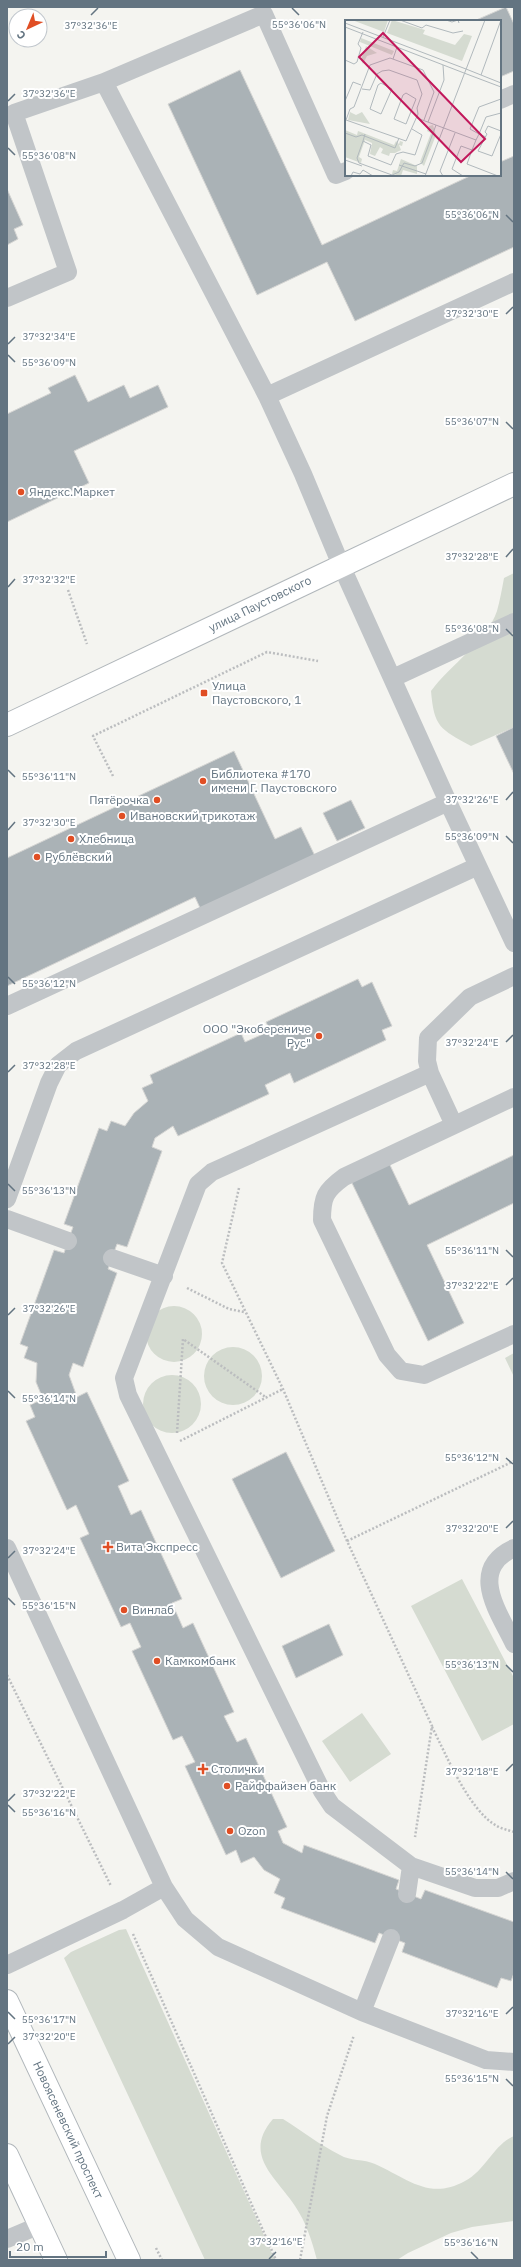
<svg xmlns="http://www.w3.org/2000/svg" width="521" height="2267" font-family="'IBM Plex Sans',sans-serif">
  <rect width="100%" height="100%" fill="#f4f4f0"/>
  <path fill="#d5dbd1" d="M 514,573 L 514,727 L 471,746 C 440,729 434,727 431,691 C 450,665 487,641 497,611 C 500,600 502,589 504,578 Z
    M146 1334a28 28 0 1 1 56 0a28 28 0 1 1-56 0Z
    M204 1376a29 29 0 1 1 58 0a29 29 0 1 1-58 0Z
    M 514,1353 L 514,1377 L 505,1358 Z
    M143 1404a29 29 0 1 1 58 0a29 29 0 1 1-58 0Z
    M 462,1579 L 514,1678 L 514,1724 L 482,1741 L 411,1606 Z
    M 362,1713 L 391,1754 L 350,1782 L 322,1741 Z
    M 126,1929 L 275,2260 L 205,2260 L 64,1958 L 71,1952 L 119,1930 Z
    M 273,2119 L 283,2119 C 302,2131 320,2145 340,2155 C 350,2161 364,2159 375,2164 C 407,2178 429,2201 465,2181 C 486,2170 493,2145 514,2136 L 514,2221 L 472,2227 L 451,2233 L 408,2253 L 397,2260 L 317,2260 C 312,2241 306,2222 295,2206 C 276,2177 242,2155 273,2119 Z"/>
  <path fill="#aab2b6" stroke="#d5d5d3" d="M 506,7 L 514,24 L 514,71 L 500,77 L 500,21 L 474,21 Z
    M 240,70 L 322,245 L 472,175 L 500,175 L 500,162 L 514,156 L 514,247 L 355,321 L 327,262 L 257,295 L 168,104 Z
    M 7,189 L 23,225 L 14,229 L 18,239 L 7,245 Z
    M 75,375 L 88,402 L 124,385 L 130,398 L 158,385 L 168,407 L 74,451 L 89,483 L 7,522 L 7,414 L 51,393 L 48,388 Z
    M 514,727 L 514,774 L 496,736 Z
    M 234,751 L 275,839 L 301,827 L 315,856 L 201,910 L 195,897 L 7,986 L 7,858 Z
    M 351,800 L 365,828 L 337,841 L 323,813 Z
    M 358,979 L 362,987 L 372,982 L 392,1026 L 382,1030 L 386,1040 L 294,1083 L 290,1073 L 265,1085 L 269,1094 L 178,1136 L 173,1126 L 155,1138 L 152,1147 L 162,1151 L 127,1247 L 117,1244 L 108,1269 L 117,1273 L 83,1367 L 73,1363 L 69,1375 L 77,1397 L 87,1392 L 129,1481 L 118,1486 L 131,1515 L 141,1510 L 182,1599 L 172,1603 L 183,1628 L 193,1623 L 234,1712 L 224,1716 L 237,1742 L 246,1738 L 287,1827 L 278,1831 L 283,1843 L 302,1853 L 304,1845 L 399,1880 L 396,1889 L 421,1899 L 425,1890 L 514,1922 L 514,1973 L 511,1981 L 501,1978 L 497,1988 L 402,1952 L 405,1943 L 379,1933 L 375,1943 L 281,1908 L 285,1898 L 274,1893 L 280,1879 L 264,1870 L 254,1857 L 241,1863 L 236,1850 L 226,1855 L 185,1766 L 195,1762 L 182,1736 L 173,1740 L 132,1651 L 141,1647 L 130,1623 L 121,1627 L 80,1538 L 89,1534 L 76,1505 L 67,1510 L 26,1421 L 35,1417 L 30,1405 L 43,1399 L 36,1382 L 37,1363 L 24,1358 L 28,1347 L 20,1344 L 54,1250 L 64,1253 L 68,1241 L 73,1227 L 64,1224 L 99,1128 L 107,1131 L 111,1121 L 125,1126 L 134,1113 L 148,1101 L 142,1088 L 153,1083 L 150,1075 L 241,1033 L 245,1042 L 270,1031 L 266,1022 Z
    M 514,1155 L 514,1203 L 427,1245 L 464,1323 L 428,1341 L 351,1181 L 389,1163 L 409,1205 Z
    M 286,1452 L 335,1551 L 281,1578 L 232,1479 Z
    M 329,1624 L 343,1655 L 296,1678 L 282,1646 Z"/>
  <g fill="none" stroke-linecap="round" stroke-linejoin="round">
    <defs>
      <path id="secondary" d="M 7,725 L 514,484
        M 7,2001 L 129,2260
        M 7,2155 L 56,2260"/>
    </defs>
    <use href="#secondary" stroke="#b1b7bb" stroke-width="24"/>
    <path stroke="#bbbdbf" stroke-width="2.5" stroke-dasharray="2 2" stroke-linecap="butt" d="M 68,590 L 87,644
      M 113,776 L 93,736 L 267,652 L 318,661
      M 239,1188 L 222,1263 L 283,1389 L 347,1541 L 432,1726 L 415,1837
      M 187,1288 L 229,1309 L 244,1312
      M 177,1433 L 183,1339 L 267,1398
      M 180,1441 L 283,1389
      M 347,1541 L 514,1461
      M 7,1675 L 111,1886
      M 432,1727 C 446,1754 469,1811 497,1826 C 502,1829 508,1830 514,1832
      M 133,1934 L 276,2260
      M 156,2248 L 162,2260
      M 300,2260 L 327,2116 L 354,2035"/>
    <path stroke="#c1c5c8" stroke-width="18" d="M 104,82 L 264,14 L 336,175 L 346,171
      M 500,100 L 514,94
      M 7,298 L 68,272 L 14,113 L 104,82 L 267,396 L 303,474 L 341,565 L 448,802 L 514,943
      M 267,396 L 514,282
      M 393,678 L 514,622
      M 514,976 L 470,997 L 428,1038 L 427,1061 L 430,1073 L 212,1172 L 198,1184 L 124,1378 L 128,1395 L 322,1791 L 332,1806 L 411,1866 L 475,1888 L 498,1888 L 514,1881
      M 7,1006 L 448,802
      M 430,1073 L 454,1125
      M 514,1097 L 344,1177 C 325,1191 322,1197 322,1220 L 387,1355 L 401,1371 L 424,1375 L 514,1334
      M 7,1199 L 49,1083 L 58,1065 L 76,1051 L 478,866
      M 7,1219 L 68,1241
      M 112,1258 L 164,1276
      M 7,1548 L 164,1887 L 185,1919 L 218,1947 L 362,2012 L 486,2060 L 514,2062
      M 514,1548 C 467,1570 499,1612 514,1644
      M 407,1894 L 411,1866
      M 7,1965 L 123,1910 L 164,1887
      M 362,2012 L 391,1938
      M 7,2239 L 40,2225"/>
    <use href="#secondary" stroke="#fff" stroke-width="22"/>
  </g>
  <path fill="none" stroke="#637481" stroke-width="1.5" d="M 292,8 L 299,15M 91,15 L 98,8M 8,101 L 15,94M 8,148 L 15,155M 506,215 L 513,222M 506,314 L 513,307M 8,344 L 15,337M 8,355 L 15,362M 506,422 L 513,429M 506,557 L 513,549M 8,587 L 15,579M 506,629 L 513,636M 8,770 L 15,777M 506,800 L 513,792M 8,830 L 15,822M 506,836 L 513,843M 8,977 L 15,984M 506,1042 L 513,1035M 8,1072 L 15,1065M 8,1184 L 15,1191M 506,1250 L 513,1257M 506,1285 L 513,1278M 8,1315 L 15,1308M 8,1391 L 15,1398M 506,1458 L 513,1464M 506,1528 L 513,1521M 8,1558 L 15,1551M 8,1598 L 15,1605M 506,1665 L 513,1672M 506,1771 L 513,1764M 8,1801 L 15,1794M 8,1805 L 15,1812M 506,1872 L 513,1879M 8,2012 L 15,2019M 506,2014 L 513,2007M 8,2044 L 15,2037M 506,2079 L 513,2086M 471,2252 L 478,2259M 269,2259 L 276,2252"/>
  <g fill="#e04e24" stroke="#fff" stroke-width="1.5">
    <circle cx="21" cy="492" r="4"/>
    <rect x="200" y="689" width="8" height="8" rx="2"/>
    <circle cx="203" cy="781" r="4"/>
    <circle cx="157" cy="800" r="4"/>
    <circle cx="122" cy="816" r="4"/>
    <circle cx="71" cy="839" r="4"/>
    <circle cx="37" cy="857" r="4"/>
    <circle cx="319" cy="1036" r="4"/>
    <path d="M106 1541h4v4h4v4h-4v4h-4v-4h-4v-4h4z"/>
    <circle cx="124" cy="1610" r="4"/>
    <circle cx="157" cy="1661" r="4"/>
    <path d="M201 1763h4v4h4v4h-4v4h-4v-4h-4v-4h4z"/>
    <circle cx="227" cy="1786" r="4"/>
    <circle cx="230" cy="1831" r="4"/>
  </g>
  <g text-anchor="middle" stroke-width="4" stroke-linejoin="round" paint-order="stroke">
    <g font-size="12" fill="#637481" stroke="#fff" text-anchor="start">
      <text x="29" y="496">Яндекс.Маркет</text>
      <text x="212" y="690">Улица<tspan x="212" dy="14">Паустовского, 1</tspan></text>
      <text x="211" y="778">Библиотека #170<tspan x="211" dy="14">имени Г. Паустовского</tspan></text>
      <text x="149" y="804" text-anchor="end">Пятёрочка</text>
      <text x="130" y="820">Ивановский трикотаж</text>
      <text x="79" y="843">Хлебница</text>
      <text x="45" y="861">Рублёвский</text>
      <text x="311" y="1033" text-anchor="end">ООО "Экоберениче<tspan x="311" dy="14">Рус"</tspan></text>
      <text x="116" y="1551">Вита Экспресс</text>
      <text x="132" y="1614">Винлаб</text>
      <text x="165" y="1665">Камкомбанк</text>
      <text x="211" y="1773">Столички</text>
      <text x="235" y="1790">Райффайзен банк</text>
      <text x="238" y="1835">Ozon</text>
    </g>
    <g font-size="12" fill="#637481" stroke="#fff">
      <text transform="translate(260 604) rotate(-26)" y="4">улица Паустовского</text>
      <text transform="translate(68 2130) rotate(65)" y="4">Новоясеневский проспект</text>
    </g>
  </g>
  <g transform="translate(345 20)">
    <rect width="156" height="156" fill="#f4f4f0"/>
    <path d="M 7,0 L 43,0 L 39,12 ZM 47,0 L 80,10 L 78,14 L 110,25 L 119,14 L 127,16 L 117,41 L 42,13 ZM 16,18 L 49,31 L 47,35 L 15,22 ZM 21,26 L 32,33 L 22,36 L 18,44 L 16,40 ZM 5,92 L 11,95 L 17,92 L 25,104 L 3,100 ZM 88,105 L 91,115 L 79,146 L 75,142 L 86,113 L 82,111 L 84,106 ZM 0,110 L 12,115 L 13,111 L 49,125 L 51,121 L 54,124 L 55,121 L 58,122 L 57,126 L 54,125 L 56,130 L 50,133 L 45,133 L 44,136 L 36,133 L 38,129 L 35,127 L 30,136 L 25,134 L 27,123 L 20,120 L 14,137 L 17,139 L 16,143 L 0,137 ZM 56,139 L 72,146 L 72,154 L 58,150 L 56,156 L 47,154 L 48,150 L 52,151 Z" fill="#d5dbd1"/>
    <path fill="none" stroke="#b1b9bd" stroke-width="1" d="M 55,0 L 77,8 L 81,5 L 108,13 L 118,11M 101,0 L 107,2 L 113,0 L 114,3M 0,3 L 121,49M 0,7 L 119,53M 38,17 L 45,0M 48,39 L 52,27M 0,40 L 9,44 L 12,42 L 16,28 L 13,24 L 18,12M 121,49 L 156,63M 119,53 L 156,67M 136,55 L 156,0M 36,63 L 47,69 L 36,94 L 25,89 L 33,65 ZM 17,69 L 25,70 L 32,54 L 37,51 L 44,50 L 72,60 L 77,74 L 72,88 L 73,94 L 61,121 L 1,100 L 5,89 L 9,87 L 25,45 L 45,38 L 78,50 L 89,72 L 79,100M 61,73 L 71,79 L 61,104 L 49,99 L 58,75 ZM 0,81 L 8,62 L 16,65M 72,98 L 131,120 L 134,114 L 125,109 L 134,87 L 156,79M 83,102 L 99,60 L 98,45M 156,111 L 143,106 L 140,112 L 142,114 L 133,131 L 147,136 L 156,114M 0,113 L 11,117 L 17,115 L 50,128 L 54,118M 20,114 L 18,121 L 26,125 L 23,136 L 46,145 L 51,134 L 58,132 L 70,135 L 77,115 L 67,109M 141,117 L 134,114 L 141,97 L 156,93M 18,121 L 12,138 L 14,143 L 47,155 L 54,152 L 59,143 L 70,146 L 77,143 L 91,105M 127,130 L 122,144 L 153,156M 0,140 L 17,146M 54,145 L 81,154M 6,156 L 8,152 L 15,154 L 18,150 L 28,156M 80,156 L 140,0M 98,156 L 95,151 L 110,113M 118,156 L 107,149 L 116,126 L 127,130 L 131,120"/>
    <path fill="#c2185b" fill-opacity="0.15" stroke="#c2185b" stroke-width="2" d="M 38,13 L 140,119 L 116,142 L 14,37 Z"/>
    <rect width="156" height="156" fill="none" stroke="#637481" stroke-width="2"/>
  </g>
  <g font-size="10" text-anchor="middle" fill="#637481" stroke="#fff" stroke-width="4" stroke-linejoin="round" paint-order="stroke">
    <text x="299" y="28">55°36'06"N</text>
    <text x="91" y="29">37°32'36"E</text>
    <text x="49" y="97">37°32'36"E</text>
    <text x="49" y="159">55°36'08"N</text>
    <text x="472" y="218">55°36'06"N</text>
    <text x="472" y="317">37°32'30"E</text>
    <text x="49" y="340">37°32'34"E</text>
    <text x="49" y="366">55°36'09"N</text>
    <text x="472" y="425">55°36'07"N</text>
    <text x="472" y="560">37°32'28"E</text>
    <text x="49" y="583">37°32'32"E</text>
    <text x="472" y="632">55°36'08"N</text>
    <text x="49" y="780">55°36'11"N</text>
    <text x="472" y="803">37°32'26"E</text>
    <text x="49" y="826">37°32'30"E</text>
    <text x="472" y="840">55°36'09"N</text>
    <text x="49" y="987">55°36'12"N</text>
    <text x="472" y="1046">37°32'24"E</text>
    <text x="49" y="1069">37°32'28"E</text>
    <text x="49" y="1194">55°36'13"N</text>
    <text x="472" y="1254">55°36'11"N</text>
    <text x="472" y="1289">37°32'22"E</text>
    <text x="49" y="1312">37°32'26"E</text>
    <text x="49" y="1402">55°36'14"N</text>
    <text x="472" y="1461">55°36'12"N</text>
    <text x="472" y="1532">37°32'20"E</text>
    <text x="49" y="1554">37°32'24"E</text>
    <text x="49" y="1609">55°36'15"N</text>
    <text x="472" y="1668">55°36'13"N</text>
    <text x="472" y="1775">37°32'18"E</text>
    <text x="49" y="1797">37°32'22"E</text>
    <text x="49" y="1816">55°36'16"N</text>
    <text x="472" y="1875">55°36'14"N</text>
    <text x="472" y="2017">37°32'16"E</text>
    <text x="49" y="2023">55°36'17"N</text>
    <text x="49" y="2040">37°32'20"E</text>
    <text x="472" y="2082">55°36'15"N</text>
    <text x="276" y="2245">37°32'16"E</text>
    <text x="471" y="2246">55°36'16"N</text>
  </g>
  <rect width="521" height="2267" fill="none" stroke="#637481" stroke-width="16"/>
  <g transform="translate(28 28) rotate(224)"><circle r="19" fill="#ffffff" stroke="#c1c7cd"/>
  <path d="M0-3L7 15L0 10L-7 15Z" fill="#e04e24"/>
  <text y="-6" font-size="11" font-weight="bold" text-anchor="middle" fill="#637481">С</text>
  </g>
  <path d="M10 2251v6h96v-6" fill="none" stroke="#637481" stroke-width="2"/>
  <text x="16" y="2251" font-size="12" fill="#637481" stroke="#ffffff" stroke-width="3" paint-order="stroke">20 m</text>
</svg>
